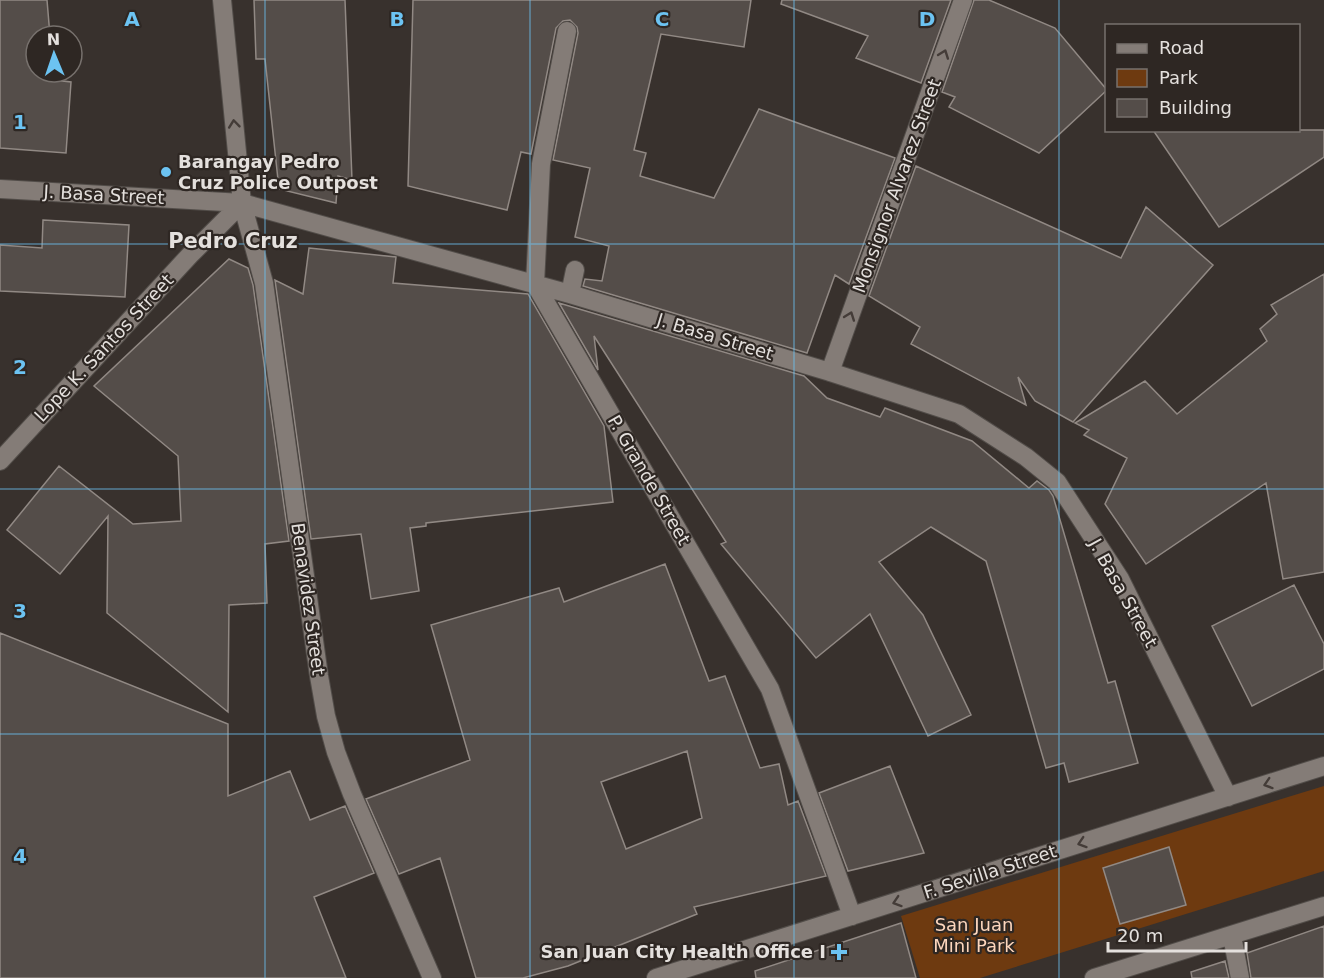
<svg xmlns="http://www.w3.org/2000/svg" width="1324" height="978" font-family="'DejaVu Sans',sans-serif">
  <rect width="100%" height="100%" fill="#38312d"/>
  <path fill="#6e3a10" d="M 1324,786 L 1324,871 L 980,978 L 920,978 L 901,916 Z"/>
  <path fill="#544d49" stroke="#918984" stroke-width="1.5" fill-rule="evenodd" d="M 0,0 L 47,0 L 50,36 L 36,36 L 36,72 L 53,72 L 54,80 L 71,82 L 66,153 L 0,148 Z
    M 254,0 L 345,0 L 352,180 L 338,176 L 336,203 L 279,189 L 265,59 L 256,59 Z
    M 413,0 L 751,0 L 744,47 L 661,34 L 634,150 L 646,153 L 640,176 L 714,198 L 759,109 L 895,158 L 849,284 L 835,275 L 807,353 L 583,286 L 585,279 L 602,281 L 609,246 L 575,237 L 590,168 L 553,160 L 578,33 L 577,27 L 570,20 L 563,21 L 556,28 L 531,154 L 521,152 L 507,210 L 408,186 Z
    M 782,0 L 951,0 L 921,83 L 856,58 L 868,36 L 781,4 Z
    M 974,0 L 989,0 L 1055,28 L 1107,90 L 1039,153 L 949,107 L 955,97 L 942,92 Z
    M 1153,130 L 1324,130 L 1324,157 L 1219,227 Z
    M 916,166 L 1121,258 L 1146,207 L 1213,265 L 1073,422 L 1035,401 L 1018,377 L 1026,405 L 911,344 L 920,327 L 869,296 Z
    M 43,220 L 129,225 L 125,297 L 0,291 L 0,245 L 42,248 Z
    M 309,248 L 396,257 L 393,283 L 528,294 L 604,426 L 613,502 L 426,523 L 426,526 L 410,528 L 419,591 L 371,599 L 361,534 L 311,539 L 275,280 L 303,294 Z
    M 229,259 L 248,268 L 253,285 L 289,541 L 265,544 L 267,603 L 229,605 L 228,712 L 107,613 L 108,516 L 60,574 L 7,530 L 59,466 L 133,524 L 181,521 L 178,456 L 94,386 Z
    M 1324,274 L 1324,572 L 1283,579 L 1266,483 L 1146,564 L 1105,504 L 1127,458 L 1084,435 L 1089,430 L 1075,423 L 1145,381 L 1177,414 L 1267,341 L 1260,329 L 1277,314 L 1271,305 Z
    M 559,303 L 804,376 L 827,398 L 880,417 L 885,408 L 972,441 L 1029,488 L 1037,481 L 1049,490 L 1053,496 L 1108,683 L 1115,681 L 1138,763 L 1069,782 L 1064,763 L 1046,768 L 986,561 L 931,527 L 879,562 L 923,615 L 971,715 L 928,736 L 870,614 L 816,658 L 721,544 L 726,542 L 594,336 L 598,370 Z
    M 665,564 L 709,681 L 725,676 L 760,768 L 779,764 L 788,805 L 798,801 L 826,876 L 694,907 L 697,914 L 568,966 L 523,978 L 476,978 L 440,858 L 399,874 L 366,799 L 470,760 L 431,625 L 559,588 L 564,602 ZM 687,751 L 702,818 L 626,849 L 601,782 Z
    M 1294,585 L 1324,644 L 1324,669 L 1252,706 L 1212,626 Z
    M 0,633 L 228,724 L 228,796 L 290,771 L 310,820 L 345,806 L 374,873 L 314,897 L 346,978 L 0,978 Z
    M 890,766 L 924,853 L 848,871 L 819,793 Z
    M 1169,847 L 1186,905 L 1120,924 L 1103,868 Z
    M 901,923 L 916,978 L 756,978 L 755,971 Z
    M 1324,926 L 1324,978 L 1251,978 L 1247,953 Z
    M 1225,961 L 1229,978 L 1192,978 L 1191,972 Z"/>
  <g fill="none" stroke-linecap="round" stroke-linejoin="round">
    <defs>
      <path id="minor" d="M 222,0 L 242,203 L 264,283 L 319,676 L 326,716 L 336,752 L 352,794 L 432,978
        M 567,31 L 541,164 L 535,284 L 770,689 L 852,916
        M 0,189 L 242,203 L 570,294 L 830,372 L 959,414 L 1026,457 L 1057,482 L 1120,579 L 1228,797
        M 570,294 L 575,270
        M 830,372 L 963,0
        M 0,461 L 190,255 L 242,203
        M 1232,936 L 1240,978
        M 656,978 L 1324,766
        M 1094,978 L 1324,906"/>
    </defs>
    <use href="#minor" stroke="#524d49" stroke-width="20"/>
    <use href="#minor" stroke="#847c77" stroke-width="18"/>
  </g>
  <defs><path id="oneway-chevron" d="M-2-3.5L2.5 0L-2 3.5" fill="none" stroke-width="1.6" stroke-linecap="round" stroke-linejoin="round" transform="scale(1.5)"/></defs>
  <g stroke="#443c38">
    <use href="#oneway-chevron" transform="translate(944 54) rotate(-70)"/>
    <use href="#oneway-chevron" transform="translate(234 124) rotate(-96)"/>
    <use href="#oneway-chevron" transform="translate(850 316) rotate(-70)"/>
    <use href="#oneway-chevron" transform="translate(1268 784) rotate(162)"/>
    <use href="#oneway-chevron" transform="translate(1082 843) rotate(162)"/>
    <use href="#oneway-chevron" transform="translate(897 902) rotate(162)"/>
  </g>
  <path fill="none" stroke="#6cc3f2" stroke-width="1.5" stroke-opacity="0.55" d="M 265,0 L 265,978M 530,0 L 530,978M 794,0 L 794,978M 1059,0 L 1059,978M 0,244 L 1324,244M 0,489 L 1324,489M 0,734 L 1324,734"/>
  <g fill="#6cc3f2" stroke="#2e2723" stroke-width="2">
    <circle cx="166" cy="172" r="6"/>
    <path d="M836 943h6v6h6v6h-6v6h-6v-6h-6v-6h6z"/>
  </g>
  <g text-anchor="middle" stroke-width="4.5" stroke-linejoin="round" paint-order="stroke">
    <g font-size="18" font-weight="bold" fill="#e4e0dd" stroke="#2e2723" text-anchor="start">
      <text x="178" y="168">Barangay Pedro<tspan x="178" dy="21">Cruz Police Outpost</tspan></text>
      <text x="826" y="958" text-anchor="end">San Juan City Health Office Ⅰ</text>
    </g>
    <g font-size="18" fill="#e4e0dd" stroke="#2e2723">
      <text transform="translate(897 186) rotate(-70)" y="6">Monsignor Alvarez Street</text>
      <text transform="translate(104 195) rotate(3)" y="6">J. Basa Street</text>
      <text transform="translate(715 337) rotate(17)" y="6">J. Basa Street</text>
      <text transform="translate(104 348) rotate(-47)" y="6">Lope K. Santos Street</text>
      <text transform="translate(649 480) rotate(60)" y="6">P. Grande Street</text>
      <text transform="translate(1123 593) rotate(61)" y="6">J. Basa Street</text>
      <text transform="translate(308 599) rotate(82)" y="6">Benavidez Street</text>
      <text transform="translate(990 872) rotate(-18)" y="6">F. Sevilla Street</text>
    </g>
    <g font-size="18" fill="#fdd6bd" stroke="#2e2723">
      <text x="974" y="931">San Juan<tspan x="974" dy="21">Mini Park</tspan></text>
    </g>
    <g font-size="21" font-weight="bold" fill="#e4e0dd" stroke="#2e2723">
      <text x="233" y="248">Pedro Cruz</text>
    </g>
  </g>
  <g font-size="20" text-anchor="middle" font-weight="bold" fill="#6cc3f2" stroke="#2e2723" stroke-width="4.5" stroke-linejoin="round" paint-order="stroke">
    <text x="132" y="26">A</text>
    <text x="397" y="26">B</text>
    <text x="662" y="26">C</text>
    <text x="927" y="26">D</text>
    <text x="20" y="129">1</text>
    <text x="20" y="374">2</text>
    <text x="20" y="618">3</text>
    <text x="20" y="863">4</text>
  </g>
  <rect x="1105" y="24" width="195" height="108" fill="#2e2723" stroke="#77716d" stroke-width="1.5"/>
  <rect x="1117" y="44" width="30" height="9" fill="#847c77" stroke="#77716d" stroke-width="1.5"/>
  <text x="1159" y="54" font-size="18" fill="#e4e0dd">Road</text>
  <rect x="1117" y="69" width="30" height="18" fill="#6e3a10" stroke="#77716d" stroke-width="1.5"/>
  <text x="1159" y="84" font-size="18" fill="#e4e0dd">Park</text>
  <rect x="1117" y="99" width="30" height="18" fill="#544d49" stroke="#77716d" stroke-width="1.5"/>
  <text x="1159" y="114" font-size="18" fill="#e4e0dd">Building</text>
  <g transform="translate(54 54) rotate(358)"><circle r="28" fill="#2e2723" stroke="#77716d" stroke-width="1.5"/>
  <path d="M0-4.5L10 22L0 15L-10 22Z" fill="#6cc3f2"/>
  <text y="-9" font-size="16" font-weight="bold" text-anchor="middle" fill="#e4e0dd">N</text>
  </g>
  <path d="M1108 942v9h138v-9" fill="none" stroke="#e4e0dd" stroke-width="3"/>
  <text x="1117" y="942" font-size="18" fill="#e4e0dd" stroke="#2e2723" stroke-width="4.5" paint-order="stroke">20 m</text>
</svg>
